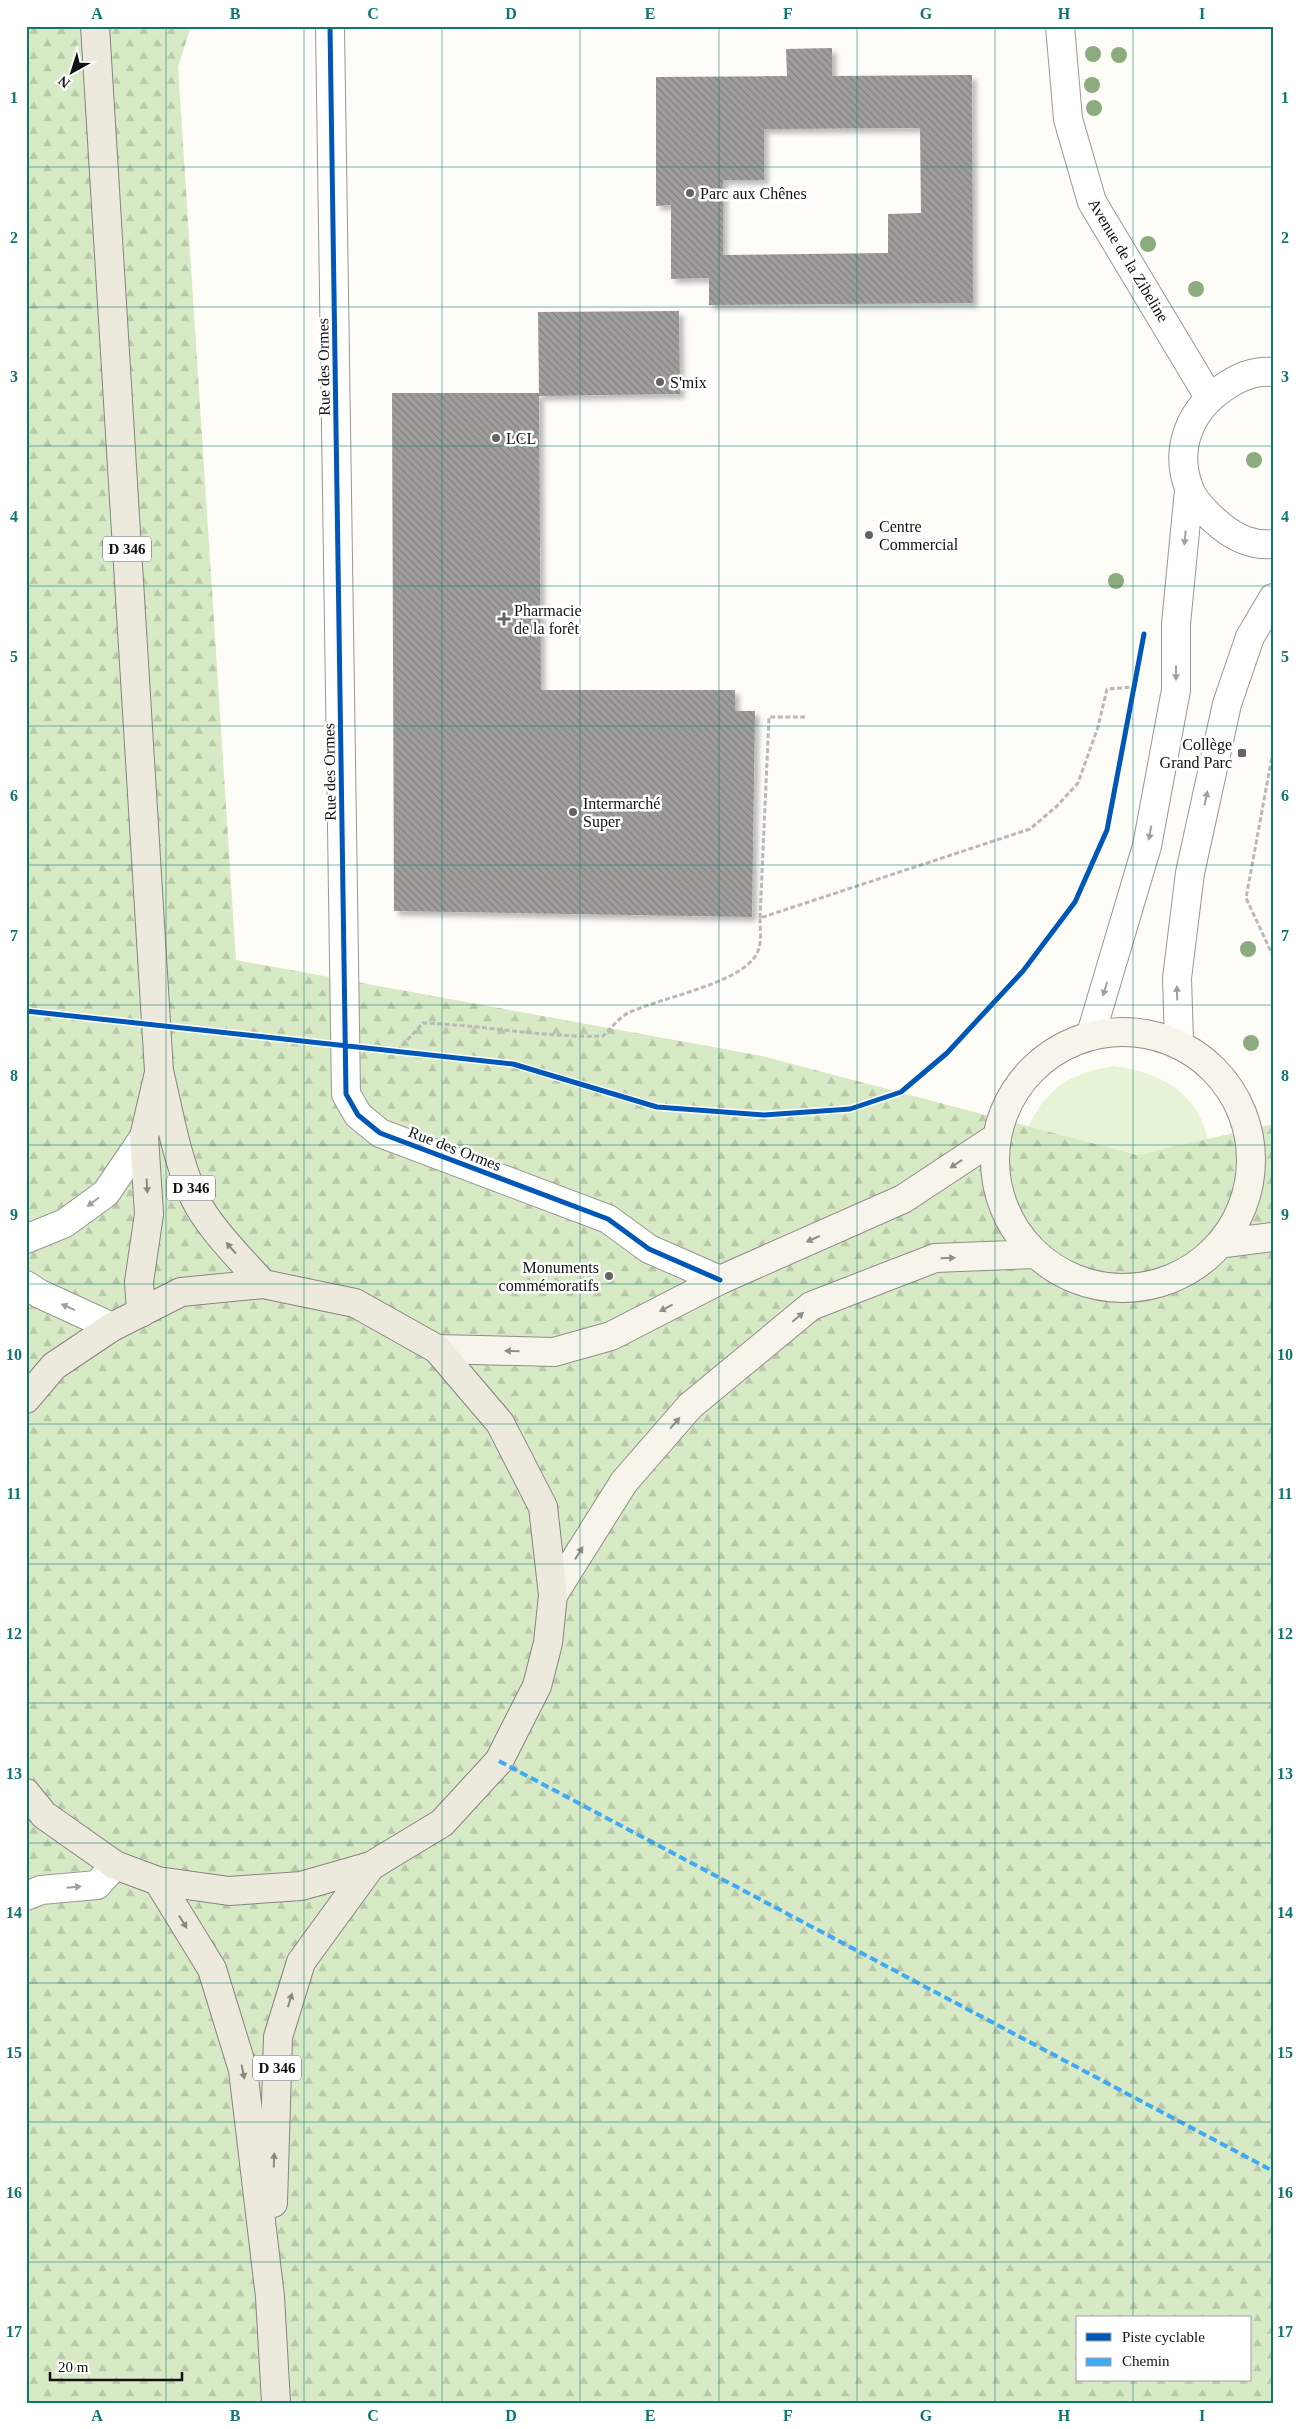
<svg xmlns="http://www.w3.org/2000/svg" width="1299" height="2429" font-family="'Times New Roman',serif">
  <defs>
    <pattern id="forest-firs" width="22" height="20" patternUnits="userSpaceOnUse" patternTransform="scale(1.25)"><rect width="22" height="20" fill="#d8eac5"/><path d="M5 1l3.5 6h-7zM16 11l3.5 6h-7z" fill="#b8c8a8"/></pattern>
    <pattern id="building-back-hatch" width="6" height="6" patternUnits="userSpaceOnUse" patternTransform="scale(1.25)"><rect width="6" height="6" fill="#a19f9c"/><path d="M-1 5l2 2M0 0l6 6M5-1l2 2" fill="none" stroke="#82807e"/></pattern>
    <filter id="shadow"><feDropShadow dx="4.5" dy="4.5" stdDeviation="2.5" flood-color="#0004"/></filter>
  </defs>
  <rect width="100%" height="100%" fill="#fdfcf7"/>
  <path fill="#e7f3d7" d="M 1113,1066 C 1183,1075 1217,1114 1209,1185 L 1023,1140 C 1040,1094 1064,1074 1113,1066 Z"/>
  <path fill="url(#forest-firs)" fill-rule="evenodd" d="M 26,26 L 191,26 L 178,67 L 236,960 L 762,1056 L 1137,1155 L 1273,1124 L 1273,2403 L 26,2403 ZM 1078,2318 L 1250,2318 L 1250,2380 L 1078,2380 Z"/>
  <path fill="url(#building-back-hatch)" fill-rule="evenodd" filter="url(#shadow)" d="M 832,48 L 832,76 L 972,75 L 973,303 L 709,305 L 709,278 L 671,279 L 671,205 L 656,206 L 656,77 L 787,76 L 786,49 ZM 920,128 L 921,213 L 888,214 L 888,253 L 723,255 L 723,180 L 764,180 L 764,129 Z
    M 679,311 L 680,394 L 539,396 L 541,690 L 735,690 L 735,711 L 755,711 L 752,917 L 394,911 L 392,393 L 539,393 L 538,312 Z"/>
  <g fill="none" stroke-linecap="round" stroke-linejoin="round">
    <defs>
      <path id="minor" d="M 330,26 L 346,1094 L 358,1115 L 380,1133 L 608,1219 L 649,1249 L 720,1280
        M 1060,26 L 1068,119 L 1092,202 L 1209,397
        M 1273,372 C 1254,370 1238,377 1223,388 C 1190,410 1174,449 1189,488 C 1194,502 1209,516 1221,526 C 1236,538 1252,546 1273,544
        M 1091,1034 L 1147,846 L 1176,690 L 1176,624 L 1189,490
        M 1179,1042 L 1177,978 L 1190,873 L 1227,704 L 1250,637 L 1273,598
        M 26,1896 L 41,1890 L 97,1885 L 115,1865"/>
      <path id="tertiary" d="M 26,1239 L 65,1223 L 106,1193 L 144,1137
        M 26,1285 L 40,1294 L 112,1327"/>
      <path id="secondary" d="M995 1160a128 128 0 1 1 256 0a128 128 0 1 1-256 0Z
        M 1225,1243 L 1273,1237
        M 437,1349 L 554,1352 L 611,1336 L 720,1280 L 903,1199 L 997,1137
        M 553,1595 L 624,1482 L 690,1406 L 811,1306 L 935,1258 L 1036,1254"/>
      <path id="primary" d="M 95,26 L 159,1071 C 169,1112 176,1158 194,1197 C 208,1227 241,1259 263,1284
        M 141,1313 L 139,1282 L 149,1214 L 144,1137 L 158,1077
        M 26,1399 L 54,1366 L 112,1327 L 181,1292 L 263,1284 L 355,1303 L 437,1349 L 500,1423 L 543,1507 L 553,1595 L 548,1643 L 537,1686 L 499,1761 L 442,1823 L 371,1866 L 301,1886 L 229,1891 L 158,1881 L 115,1865 L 44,1815 L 26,1793
        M 158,1881 L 212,1969 L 243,2070 L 270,2297 L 276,2403
        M 273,2203 L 278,2037 L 301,1962 L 371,1866"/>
    </defs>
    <use href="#minor" stroke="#979795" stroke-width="30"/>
    <use href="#tertiary" stroke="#979795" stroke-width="30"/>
    <use href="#secondary" stroke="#8e8d8b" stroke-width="30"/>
    <use href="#primary" stroke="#858482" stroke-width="30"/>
    <path stroke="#b9b9b8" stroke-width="3" stroke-dasharray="5 2.5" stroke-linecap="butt" d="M 1273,751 L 1246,898 L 1273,956
      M 760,918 L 769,717 L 805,717
      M 397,1051 L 423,1023 C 483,1025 543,1038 603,1036 C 610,1029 619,1018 628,1013 C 660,998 733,985 754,958 C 763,947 760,931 760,918 L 1030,829 L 1057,806 L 1078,783 L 1098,727 L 1107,689 L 1134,687"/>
    <use href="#minor" stroke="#fffffe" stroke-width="28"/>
    <use href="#tertiary" stroke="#fffffe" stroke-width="28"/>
    <use href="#secondary" stroke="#f6f4eb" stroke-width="28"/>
    <use href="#primary" stroke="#ede9dc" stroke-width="28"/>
    <path stroke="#3fa9f5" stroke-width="4" stroke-dasharray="8 4" stroke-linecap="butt" d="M 499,1761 L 1273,2171"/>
    <defs>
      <path id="cycleway" d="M 330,26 L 346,1094 L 358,1115 L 380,1133 L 608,1219 L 649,1249 L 720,1280
        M 26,1011 L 513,1064 L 657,1107 L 764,1115 L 850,1109 L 901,1092 L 947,1053 L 1023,971 L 1075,902 L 1107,830 L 1144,634"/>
    </defs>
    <use href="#cycleway" stroke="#fff" stroke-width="8"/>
    <use href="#cycleway" stroke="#0057b8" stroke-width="5"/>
  </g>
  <g fill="#8cac80">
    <circle cx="1093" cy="54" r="8"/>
    <circle cx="1119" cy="55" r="8"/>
    <circle cx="1092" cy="85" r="8"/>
    <circle cx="1094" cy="108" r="8"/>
    <circle cx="1148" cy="244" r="8"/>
    <circle cx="1196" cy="289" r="8"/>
    <circle cx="1254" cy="460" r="8"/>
    <circle cx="1116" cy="581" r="8"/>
    <circle cx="1248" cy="949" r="8"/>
    <circle cx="1251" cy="1043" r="8"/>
  </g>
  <defs><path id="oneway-solid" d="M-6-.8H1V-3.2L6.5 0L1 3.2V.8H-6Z" transform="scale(1.25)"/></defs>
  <g fill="#a0a09f">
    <use href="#oneway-solid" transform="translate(1185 538) rotate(95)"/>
    <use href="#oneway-solid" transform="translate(1176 673) rotate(90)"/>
    <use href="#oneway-solid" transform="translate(1206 798) rotate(-78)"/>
    <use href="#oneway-solid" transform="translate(1150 833) rotate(100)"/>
    <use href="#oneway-solid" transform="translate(1105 989) rotate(107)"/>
    <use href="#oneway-solid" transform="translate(1177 993) rotate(-92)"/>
    <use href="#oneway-solid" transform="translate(93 1202) rotate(143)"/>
    <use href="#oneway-solid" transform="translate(68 1307) rotate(-156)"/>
    <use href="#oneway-solid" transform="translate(74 1887) rotate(-5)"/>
  </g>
  <g fill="#8f8e89">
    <use href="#oneway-solid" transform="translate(956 1164) rotate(146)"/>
    <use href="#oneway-solid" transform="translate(813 1239) rotate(156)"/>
    <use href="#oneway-solid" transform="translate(948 1258) rotate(-2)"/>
    <use href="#oneway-solid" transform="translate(666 1308) rotate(153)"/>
    <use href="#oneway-solid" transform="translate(798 1317) rotate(-40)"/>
    <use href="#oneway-solid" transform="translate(512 1351) rotate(-179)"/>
    <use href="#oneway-solid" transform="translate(675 1423) rotate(-49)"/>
    <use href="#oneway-solid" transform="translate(579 1553) rotate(-58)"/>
  </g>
  <g fill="#8a8881">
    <use href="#oneway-solid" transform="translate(147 1186) rotate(87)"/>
    <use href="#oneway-solid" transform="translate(231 1248) rotate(-131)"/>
    <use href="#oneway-solid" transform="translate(183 1922) rotate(58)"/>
    <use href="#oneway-solid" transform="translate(290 2000) rotate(-73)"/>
    <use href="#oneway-solid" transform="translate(243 2072) rotate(79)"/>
    <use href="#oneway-solid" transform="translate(274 2160) rotate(-88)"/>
  </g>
  <path fill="none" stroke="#0f766e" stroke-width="1" stroke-opacity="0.55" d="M 166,26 L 166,2403M 304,26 L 304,2403M 442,26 L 442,2403M 580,26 L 580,2403M 719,26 L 719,2403M 857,26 L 857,2403M 995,26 L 995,2403M 1133,26 L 1133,2318M 26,167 L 1273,167M 26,307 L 1273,307M 26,446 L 1273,446M 26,586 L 1273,586M 26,726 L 1273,726M 26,865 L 1273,865M 26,1005 L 1273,1005M 26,1145 L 1273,1145M 26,1284 L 1273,1284M 26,1424 L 1273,1424M 26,1564 L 1273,1564M 26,1703 L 1273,1703M 26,1843 L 1273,1843M 26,1983 L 1273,1983M 26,2122 L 1273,2122M 26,2262 L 1273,2262M 1133,2380 L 1133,2403"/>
  <g fill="#646362" stroke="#fff" stroke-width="2">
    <circle cx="690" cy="193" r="5"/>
    <circle cx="660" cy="382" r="5"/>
    <circle cx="496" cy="438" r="5"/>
    <circle cx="869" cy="535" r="5"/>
    <path d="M501.5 611.5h5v5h5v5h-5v5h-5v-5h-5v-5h5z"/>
    <rect x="1237" y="748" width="10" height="10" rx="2.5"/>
    <circle cx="573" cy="812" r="5"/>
    <circle cx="609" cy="1276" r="5"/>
  </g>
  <g text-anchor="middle" stroke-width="5" stroke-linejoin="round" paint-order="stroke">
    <g fill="#fff" stroke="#585858" stroke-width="1">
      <rect x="103" y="536.5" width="48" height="25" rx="4"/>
      <rect x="167" y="1175.5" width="48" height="25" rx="4"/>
      <rect x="253" y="2055.5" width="48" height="25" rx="4"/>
    </g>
    <g font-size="15" font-weight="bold" fill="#111">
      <text x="127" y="554">D 346</text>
      <text x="191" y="1193">D 346</text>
      <text x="277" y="2073">D 346</text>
    </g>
    <g font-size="16" fill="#111" stroke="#fff" text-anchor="start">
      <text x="700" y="199">Parc aux Chênes</text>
      <text x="670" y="388">S'mix</text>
      <text x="506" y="444">LCL</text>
      <text x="879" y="532">Centre<tspan x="879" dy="18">Commercial</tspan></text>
      <text x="514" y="616">Pharmacie<tspan x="514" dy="18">de la forêt</tspan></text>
      <text x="1232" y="750" text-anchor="end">Collège<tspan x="1232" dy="18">Grand Parc</tspan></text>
      <text x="583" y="809">Intermarché<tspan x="583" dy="18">Super</tspan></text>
      <text x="599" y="1273" text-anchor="end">Monuments<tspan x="599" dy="18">commémoratifs</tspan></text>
    </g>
    <g font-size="16" fill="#111" stroke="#fff">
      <text transform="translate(1129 260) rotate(59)" y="6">Avenue de la Zibeline</text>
      <text transform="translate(323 367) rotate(-91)" y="6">Rue des Ormes</text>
      <text transform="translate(329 772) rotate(-91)" y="6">Rue des Ormes</text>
      <text transform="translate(455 1148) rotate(21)" y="6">Rue des Ormes</text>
    </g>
  </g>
  <rect width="1299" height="2429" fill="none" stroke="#ffffff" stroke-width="55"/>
  <rect x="1076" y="2316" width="175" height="65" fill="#ffffff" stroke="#a0a0a0"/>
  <rect x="1086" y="2333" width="25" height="8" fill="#0057b8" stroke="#a0a0a0"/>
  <text x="1122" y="2342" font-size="15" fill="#111111">Piste cyclable</text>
  <rect x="1086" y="2358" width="25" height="8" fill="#3fa9f5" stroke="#a0a0a0"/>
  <text x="1122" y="2366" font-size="15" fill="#111111">Chemin</text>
  <g transform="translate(72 72) rotate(219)" stroke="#ffffff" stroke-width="4" paint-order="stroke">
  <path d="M0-4L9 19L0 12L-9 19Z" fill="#111111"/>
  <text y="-8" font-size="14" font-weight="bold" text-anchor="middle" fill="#111111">N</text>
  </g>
  <path d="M50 2372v8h132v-8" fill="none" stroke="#111111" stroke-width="2.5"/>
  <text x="58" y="2372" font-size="15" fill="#111111" stroke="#ffffff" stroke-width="4" paint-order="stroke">20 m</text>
  <rect x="28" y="28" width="1244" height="2374" fill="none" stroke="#0f766e" stroke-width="2"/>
  <g font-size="16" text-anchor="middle" font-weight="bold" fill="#0f766e">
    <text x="97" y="19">A</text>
    <text x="235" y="19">B</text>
    <text x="373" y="19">C</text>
    <text x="511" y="19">D</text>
    <text x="650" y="19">E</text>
    <text x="788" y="19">F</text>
    <text x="926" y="19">G</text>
    <text x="1064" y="19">H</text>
    <text x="1202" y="19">I</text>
    <text x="14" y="103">1</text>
    <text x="1285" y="103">1</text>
    <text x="14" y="243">2</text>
    <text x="1285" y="243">2</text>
    <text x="14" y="382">3</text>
    <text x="1285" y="382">3</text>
    <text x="14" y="522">4</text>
    <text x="1285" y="522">4</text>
    <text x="14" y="662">5</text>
    <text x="1285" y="662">5</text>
    <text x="14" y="801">6</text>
    <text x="1285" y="801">6</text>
    <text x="14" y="941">7</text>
    <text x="1285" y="941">7</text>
    <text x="14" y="1081">8</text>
    <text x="1285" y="1081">8</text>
    <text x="14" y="1220">9</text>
    <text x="1285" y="1220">9</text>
    <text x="14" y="1360">10</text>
    <text x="1285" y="1360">10</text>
    <text x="14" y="1499">11</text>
    <text x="1285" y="1499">11</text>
    <text x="14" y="1639">12</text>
    <text x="1285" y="1639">12</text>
    <text x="14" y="1779">13</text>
    <text x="1285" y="1779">13</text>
    <text x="14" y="1918">14</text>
    <text x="1285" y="1918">14</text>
    <text x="14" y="2058">15</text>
    <text x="1285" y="2058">15</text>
    <text x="14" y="2198">16</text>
    <text x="1285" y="2198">16</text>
    <text x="14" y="2337">17</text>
    <text x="1285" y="2337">17</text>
    <text x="97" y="2421">A</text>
    <text x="235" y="2421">B</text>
    <text x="373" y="2421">C</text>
    <text x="511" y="2421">D</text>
    <text x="650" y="2421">E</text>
    <text x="788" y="2421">F</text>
    <text x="926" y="2421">G</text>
    <text x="1064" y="2421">H</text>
    <text x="1202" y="2421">I</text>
  </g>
</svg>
